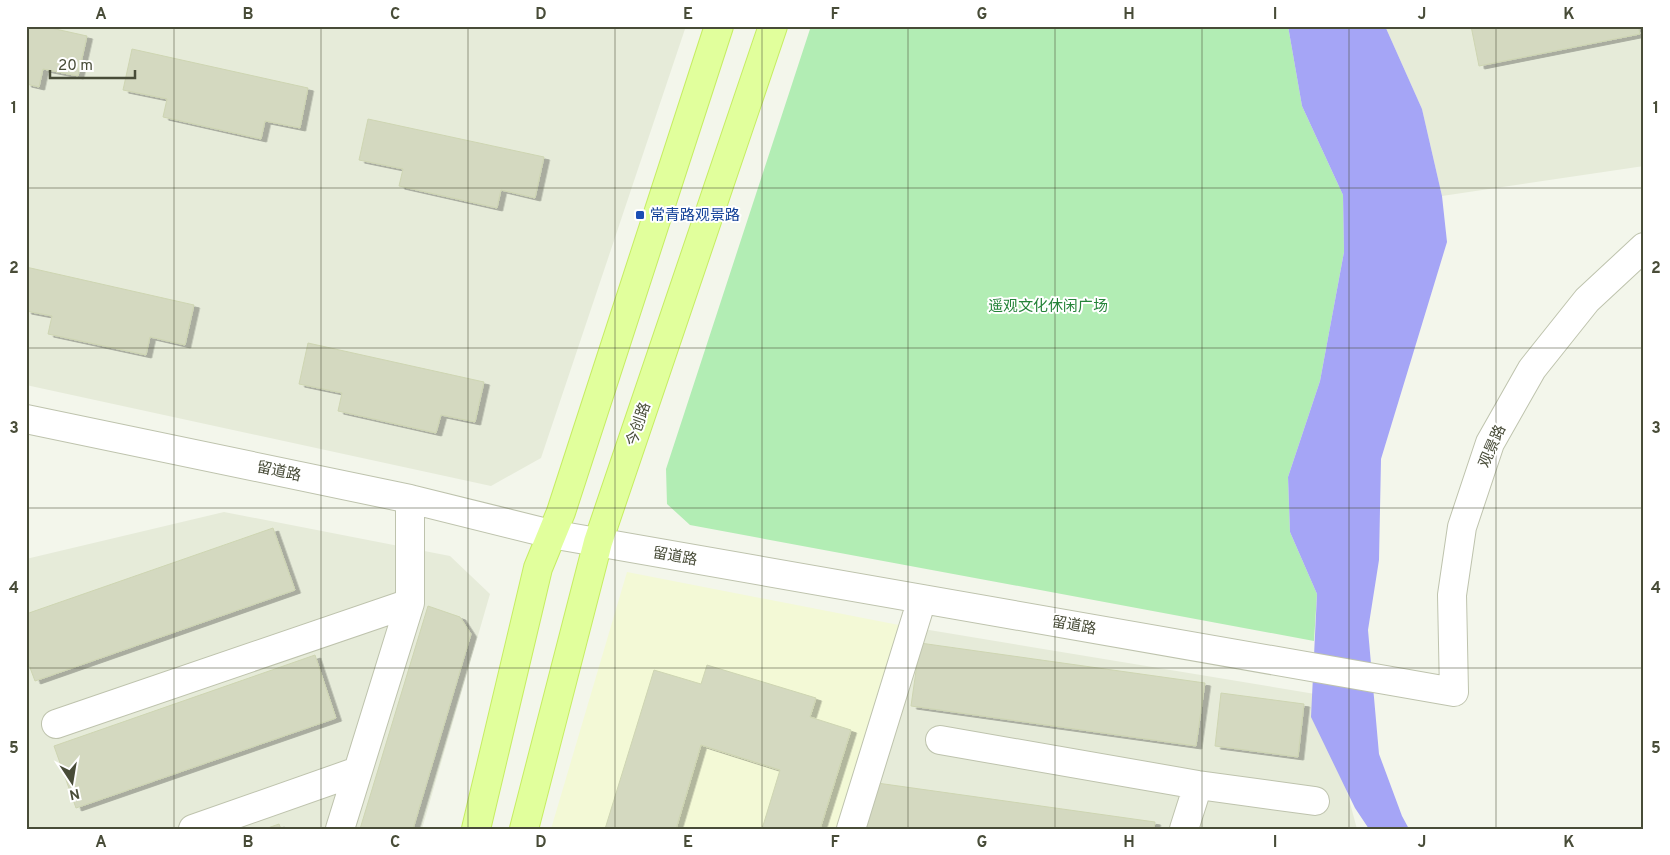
<svg xmlns="http://www.w3.org/2000/svg" width="1670" height="855" font-family="Overpass,'Noto Sans SC',sans-serif">
  <defs>
    <filter id="shadow"><feDropShadow dx="5.5" dy="3" stdDeviation="0" flood-color="#0004"/></filter>
  </defs>
  <rect width="100%" height="100%" fill="#f3f6eb"/>
  <path fill="#e6ebd9" d="M 26,26 L 686,26 L 541,458 L 491,486 L 26,385 Z
    M 1385,26 L 1644,26 L 1644,166 L 1442,196 L 1422,109 Z
    M 224,512 L 450,556 L 490,594 L 422,829 L 26,829 L 26,559 Z
    M 899,625 L 1321,695 L 1357,829 L 841,829 Z"/>
  <path fill="#f3f9d6" d="M 627,572 L 899,625 L 841,829 L 551,829 Z"/>
  <path fill="#b2edb4" d="M 811,26 L 1288,26 L 1302,106 L 1343,195 L 1344,252 L 1320,381 L 1288,477 L 1290,532 L 1317,594 L 1314,641 L 690,525 L 667,504 L 666,469 Z"/>
  <path fill="#a5a5f6" d="M 1288,26 L 1385,26 L 1422,109 L 1442,196 L 1447,242 L 1381,459 L 1379,560 L 1368,630 L 1379,754 L 1402,816 L 1409,829 L 1369,829 L 1355,808 L 1311,717 L 1317,594 L 1290,532 L 1288,477 L 1320,381 L 1344,252 L 1343,195 L 1302,106 Z"/>
  <path fill="#d4d9c0" stroke="#ced5b2" filter="url(#shadow)" d="M 26,26 L 42,26 L 87,36 L 78,76 L 43,69 L 39,87 L 26,84 Z
    M 1471,26 L 1638,26 L 1640,34 L 1479,66 Z
    M 132,49 L 308,88 L 300,128 L 265,121 L 261,139 L 163,117 L 167,99 L 123,90 Z
    M 368,119 L 544,157 L 535,198 L 501,190 L 497,208 L 399,186 L 403,169 L 359,160 Z
    M 26,267 L 194,305 L 185,345 L 150,337 L 146,355 L 48,334 L 52,316 L 26,311 Z
    M 308,343 L 484,382 L 475,422 L 441,415 L 436,433 L 338,411 L 342,393 L 299,384 Z
    M 273,528 L 295,590 L 35,681 L 26,657 L 26,614 Z
    M 428,606 L 460,617 L 471,634 L 413,829 L 360,829 Z
    M 920,643 L 1205,683 L 1196,746 L 911,706 Z
    M 315,655 L 336,718 L 76,808 L 54,746 Z
    M 707,665 L 816,698 L 810,717 L 851,730 L 820,829 L 762,829 L 780,770 L 701,745 L 676,829 L 605,829 L 654,670 L 701,684 Z
    M 1221,693 L 1304,704 L 1298,757 L 1215,746 Z
    M 870,782 L 1155,822 L 1154,829 L 863,829 Z
    M 279,824 L 281,829 L 265,829 Z"/>
  <g fill="none" stroke-linecap="round" stroke-linejoin="round">
    <defs>
      <path id="minor" d="M 26,419 L 410,499 L 551,534 L 1454,692 L 1452,595 L 1462,527 L 1490,443 L 1532,369 L 1587,300 L 1644,247
        M 56,724 L 410,603
        M 940,740 L 1198,785 L 1315,801
        M 193,829 L 358,771
        M 340,829 L 410,603 L 410,499
        M 851,829 L 922,599
        M 1184,829 L 1198,785"/>
      <path id="major" d="M 476,829 L 538,568 L 561,512 L 719,26
        M 524,829 L 598,542 L 773,26"/>
    </defs>
    <use href="#minor" stroke="#bec3ad" stroke-width="30"/>
    <use href="#major" stroke="#c6ed63" stroke-width="30"/>
    <use href="#minor" stroke="#fff" stroke-width="28"/>
    <use href="#major" stroke="#e1ff9c" stroke-width="28"/>
  </g>
  <path fill="none" stroke="#484c38" stroke-width="1" stroke-opacity="0.55" d="M 174,26 L 174,829M 321,26 L 321,829M 468,26 L 468,829M 615,26 L 615,829M 762,26 L 762,829M 908,26 L 908,829M 1055,26 L 1055,829M 1202,26 L 1202,829M 1349,26 L 1349,829M 1496,26 L 1496,829M 26,188 L 1644,188M 26,348 L 1644,348M 26,508 L 1644,508M 26,668 L 1644,668"/>
  <rect fill="#1a4fb4" stroke="#fff" stroke-width="2" x="635" y="210" width="10" height="10" rx="2.5"/>
  <g text-anchor="middle" stroke-width="4" stroke-linejoin="round" paint-order="stroke">
    <g font-size="15" fill="#164399" stroke="#fff" text-anchor="start">
      <text x="650" y="220">常青路观景路</text>
    </g>
    <g font-size="15" fill="#258339" stroke="#fff">
      <text x="1048" y="311">遥观文化休闲广场</text>
    </g>
    <g font-size="15" fill="#484c38" stroke="#fff">
      <text transform="translate(638 424) rotate(-71)" y="5">今创路</text>
      <text transform="translate(1492 446) rotate(-66)" y="5">观景路</text>
      <text transform="translate(279 471) rotate(12)" y="5">留道路</text>
      <text transform="translate(675 556) rotate(10)" y="5">留道路</text>
      <text transform="translate(1074 625) rotate(10)" y="5">留道路</text>
    </g>
  </g>
  <rect width="1670" height="855" fill="none" stroke="#ffffff" stroke-width="55"/>
  <g transform="translate(72 782) rotate(168)" stroke="#ffffff" stroke-width="4" paint-order="stroke">
  <path d="M0-4L9 19L0 12L-9 19Z" fill="#484c38"/>
  <text y="-8" font-size="14" font-weight="bold" text-anchor="middle" fill="#484c38">N</text>
  </g>
  <path d="M50 70v8h85v-8" fill="none" stroke="#484c38" stroke-width="2.5"/>
  <text x="58" y="70" font-size="15" fill="#484c38" stroke="#ffffff" stroke-width="4" paint-order="stroke">20 m</text>
  <rect x="28" y="28" width="1614" height="800" fill="none" stroke="#484c38" stroke-width="2"/>
  <g font-size="16" text-anchor="middle" font-weight="bold" fill="#484c38">
    <text x="101" y="19">A</text>
    <text x="248" y="19">B</text>
    <text x="395" y="19">C</text>
    <text x="541" y="19">D</text>
    <text x="688" y="19">E</text>
    <text x="835" y="19">F</text>
    <text x="982" y="19">G</text>
    <text x="1129" y="19">H</text>
    <text x="1275" y="19">I</text>
    <text x="1422" y="19">J</text>
    <text x="1569" y="19">K</text>
    <text x="14" y="113">1</text>
    <text x="1656" y="113">1</text>
    <text x="14" y="273">2</text>
    <text x="1656" y="273">2</text>
    <text x="14" y="433">3</text>
    <text x="1656" y="433">3</text>
    <text x="14" y="593">4</text>
    <text x="1656" y="593">4</text>
    <text x="14" y="753">5</text>
    <text x="1656" y="753">5</text>
    <text x="101" y="847">A</text>
    <text x="248" y="847">B</text>
    <text x="395" y="847">C</text>
    <text x="541" y="847">D</text>
    <text x="688" y="847">E</text>
    <text x="835" y="847">F</text>
    <text x="982" y="847">G</text>
    <text x="1129" y="847">H</text>
    <text x="1275" y="847">I</text>
    <text x="1422" y="847">J</text>
    <text x="1569" y="847">K</text>
  </g>
</svg>
